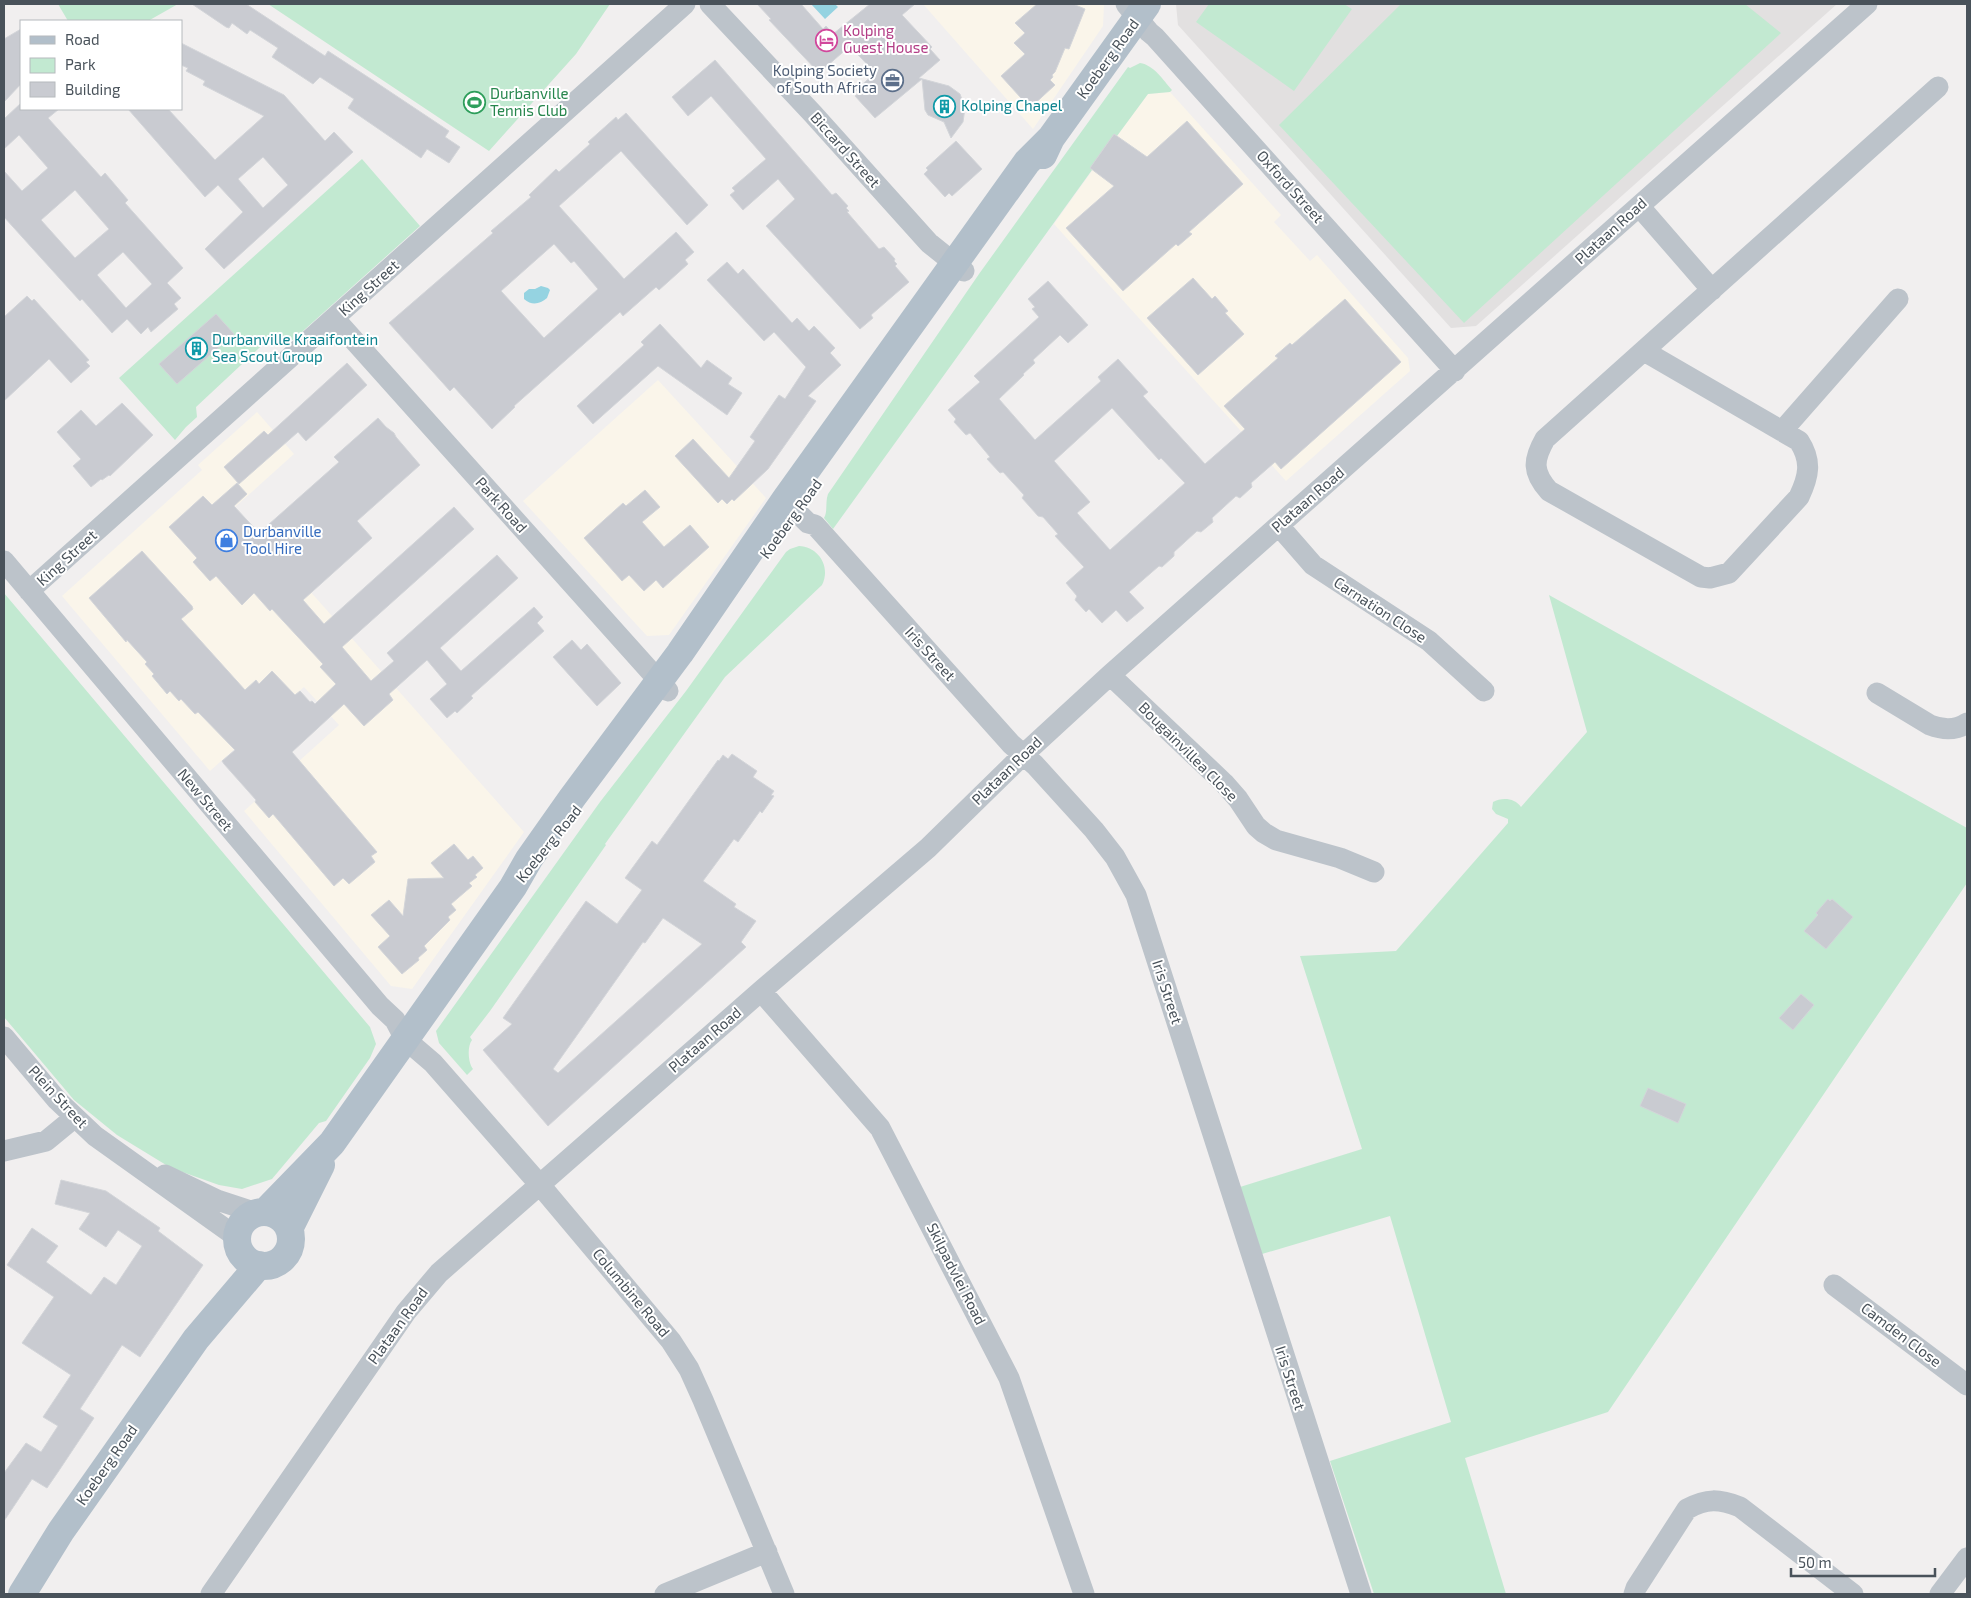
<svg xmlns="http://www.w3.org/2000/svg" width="1971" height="1598" font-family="'Exo 2',sans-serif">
  <rect width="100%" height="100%" fill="#f1efef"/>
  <path fill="#faf5ea" d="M 923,4 L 1104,4 L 1103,26 L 1033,129 Z
    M 1170,92 L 1281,215 L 1274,222 L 1310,261 L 1317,255 L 1408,358 L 1410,371 L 1286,481 L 1054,224 L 1092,171 L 1090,168 L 1114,134 L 1117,136 L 1148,94 Z
    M 658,380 L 766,498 L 669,635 L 647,636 L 523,501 Z
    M 257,412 L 294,454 L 235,507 L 524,832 L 412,989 L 391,986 L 244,811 L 339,725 L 304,687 L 210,771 L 62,596 L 202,470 L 198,465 Z"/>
  <path fill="#e2e0e0" d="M 1176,4 L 1837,4 L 1476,326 L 1451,328 L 1178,25 Z"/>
  <path fill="#c2e9d1" d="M 58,4 L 178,4 L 148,21 L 68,21 Z
    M 268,4 L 610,4 L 576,54 L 489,151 Z
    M 1209,4 L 1344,4 L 1352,9 L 1294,91 L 1196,22 Z
    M 1401,4 L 1745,4 L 1781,33 L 1464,323 L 1279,125 Z
    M 1140,63 C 1154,65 1163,80 1172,90 L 1170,92 L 1148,94 L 1117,136 L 1114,134 L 1090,168 L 1092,170 L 833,529 L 824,518 C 828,511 825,502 828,494 L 979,274 L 1128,67 L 1130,68 Z
    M 362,159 L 420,226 L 293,340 L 271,337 L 196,407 L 197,417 L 186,427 L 175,440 L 119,378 Z
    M 799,546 C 819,547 831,567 822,585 L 725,677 L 605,844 L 606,845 L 490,1011 L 470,1037 L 472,1040 C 467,1046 468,1063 473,1069 L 467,1075 L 439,1043 L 436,1031 L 600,802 L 686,691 L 786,552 L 790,549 Z
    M 4,593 L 370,1027 L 376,1044 L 370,1058 L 326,1121 L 319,1123 L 272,1179 L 242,1189 L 219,1185 L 171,1168 L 117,1135 L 74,1100 L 4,1017 Z
    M 1549,595 L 1967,828 L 1967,883 L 1608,1412 L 1465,1458 L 1506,1594 L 1374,1594 L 1330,1461 L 1451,1422 L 1390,1216 L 1262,1254 L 1240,1187 L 1362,1149 L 1300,956 L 1396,951 L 1508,823 L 1508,819 L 1496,814 L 1492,809 L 1493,802 C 1502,797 1515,798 1521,807 L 1587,732 Z"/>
  <path fill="#95d3e1" d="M 811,4 L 835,4 L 838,7 L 825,19 Z
    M 541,286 L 548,288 L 550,290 L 547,298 C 540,304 532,306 524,299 L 524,293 L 529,289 L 535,289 Z"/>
  <path fill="#c9cbd1" stroke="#d3d5d9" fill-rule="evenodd" d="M 192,4 L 246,4 L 325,56 L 328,51 L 374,81 L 449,131 L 445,137 L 460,147 L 449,163 L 427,149 L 421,158 L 348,108 L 354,99 L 320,77 L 313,84 L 272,57 L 278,48 L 250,30 L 247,34 L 232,23 L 229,28 L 226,27 Z
    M 757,4 L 801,4 L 823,29 L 826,26 L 833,34 L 870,4 L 915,4 L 902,15 L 932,47 L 930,49 L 940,60 L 919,78 L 949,86 L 960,94 L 965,108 L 963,122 L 951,138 L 944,122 L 928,115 L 925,110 L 922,79 L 875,118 L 855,96 L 859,93 L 856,90 L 875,73 L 850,46 L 819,73 L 769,20 L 771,19 Z
    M 1037,4 L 1073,4 L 1085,9 L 1069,49 L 1065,48 L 1055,72 L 1052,75 L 1053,77 L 1050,80 L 1055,85 L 1030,108 L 1001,76 L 1025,54 L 1014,43 L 1025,33 L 1015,23 Z
    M 21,29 L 21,84 L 4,102 L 4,39 Z
    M 181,43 L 284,95 L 325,141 L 334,132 L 353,152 L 224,269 L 205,249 L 243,212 L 218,185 L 205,197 L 128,109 L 168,109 L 215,160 L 264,116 L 203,85 L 205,81 L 186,71 L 188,68 L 181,65 ZM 263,157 L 288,185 L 263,208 L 238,179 Z
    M 715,60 L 832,195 L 836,193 L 848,206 L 846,208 L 849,211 L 847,212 L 879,249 L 884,247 L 895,259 L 894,261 L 897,264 L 895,266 L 909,282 L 871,315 L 873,318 L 860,329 L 766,226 L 795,199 L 778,179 L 743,210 L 730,195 L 735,191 L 732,188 L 766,159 L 711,96 L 688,116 L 672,97 Z
    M 21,103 L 21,109 L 59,109 L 48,118 L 101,177 L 105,173 L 128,200 L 125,203 L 183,268 L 167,283 L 181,298 L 174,304 L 178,309 L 151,332 L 148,327 L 141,334 L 127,319 L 112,333 L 82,299 L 80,301 L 4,217 L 4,171 L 22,191 L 48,168 L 19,135 L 4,149 L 4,119 ZM 75,190 L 109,229 L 75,258 L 41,220 ZM 123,252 L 152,284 L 126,308 L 97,275 Z
    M 626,113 L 708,205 L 687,225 L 621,151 L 559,206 L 624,279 L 676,232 L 694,252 L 685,260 L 688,264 L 659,290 L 656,287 L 623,316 L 620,312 L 514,406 L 515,407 L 492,429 L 454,387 L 450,391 L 389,323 L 493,233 L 491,231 L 531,197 L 529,195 L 556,169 L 559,172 L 590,144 L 588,142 L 616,117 L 618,120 ZM 554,244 L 571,263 L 574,261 L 598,289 L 544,338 L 501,291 Z
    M 1187,121 L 1243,184 L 1189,232 L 1192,234 L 1178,246 L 1176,244 L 1123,291 L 1066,228 L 1114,186 L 1090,168 L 1114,134 L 1147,157 Z
    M 956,141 L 982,169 L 952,196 L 949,193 L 945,197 L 924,174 L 928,170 L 926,168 Z
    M 727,262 L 738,274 L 743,269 L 792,323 L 797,318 L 809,331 L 814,326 L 835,348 L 830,353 L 841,365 L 808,396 L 816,401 L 768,469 L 734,501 L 732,499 L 727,504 L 722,499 L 718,503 L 675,456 L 693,439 L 729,478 L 755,441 L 750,437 L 779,395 L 785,399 L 806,367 L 774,332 L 764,341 L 707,280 Z
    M 1193,278 L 1212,299 L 1215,296 L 1228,311 L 1225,313 L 1244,334 L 1198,375 L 1147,318 Z
    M 1048,281 L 1088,325 L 1068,343 L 1060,335 L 1033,360 L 1035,363 L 1023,374 L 1024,375 L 999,399 L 1035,440 L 1101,381 L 1098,377 L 1118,359 L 1148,392 L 1143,396 L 1205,464 L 1245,429 L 1224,406 L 1278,358 L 1275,356 L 1290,343 L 1292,345 L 1345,299 L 1401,362 L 1281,469 L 1275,462 L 1251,483 L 1252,487 L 1240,498 L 1236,496 L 1212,518 L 1213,522 L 1201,532 L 1197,531 L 1174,552 L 1174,556 L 1162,567 L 1159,566 L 1129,592 L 1144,608 L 1127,622 L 1116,610 L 1102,623 L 1089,609 L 1086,612 L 1075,600 L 1077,596 L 1066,583 L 1084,567 L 1055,536 L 1058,534 L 1043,517 L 1038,516 L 1022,498 L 1024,495 L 1003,472 L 1000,473 L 987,459 L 990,457 L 970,433 L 966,435 L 954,422 L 956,419 L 948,410 L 980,382 L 974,376 L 1039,317 L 1032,309 L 1035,307 L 1028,299 ZM 1112,408 L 1159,460 L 1161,458 L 1185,483 L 1110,550 L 1077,513 L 1090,502 L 1054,461 Z
    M 27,296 L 32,301 L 34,299 L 89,360 L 86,362 L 90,366 L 71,383 L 49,359 L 4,401 L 4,317 Z
    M 216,314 L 234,334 L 177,384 L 159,364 Z
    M 660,324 L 701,368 L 707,360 L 732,378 L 728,384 L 742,393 L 727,415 L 658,366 L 593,424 L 577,406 L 644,345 L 641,342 Z
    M 347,363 L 367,385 L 306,441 L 298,432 L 239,484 L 224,467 L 264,431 L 268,435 Z
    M 122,403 L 153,435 L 110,476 L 109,475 L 102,480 L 101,479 L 91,487 L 73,466 L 81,459 L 57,432 L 81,410 L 96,426 Z
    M 378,418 L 386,427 L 394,433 L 396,437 L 420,465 L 357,521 L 372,538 L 303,600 L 324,624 L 454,507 L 474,529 L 342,647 L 371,681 L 394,661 L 387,653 L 497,555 L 518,578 L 440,648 L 461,671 L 534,607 L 543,617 L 537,623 L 544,631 L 471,696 L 473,698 L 457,713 L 455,711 L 447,718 L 430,699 L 447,684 L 427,660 L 389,694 L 393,700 L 364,726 L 344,704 L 292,752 L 377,852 L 371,856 L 375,862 L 349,884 L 343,878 L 334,886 L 273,814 L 269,818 L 255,802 L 256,800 L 224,764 L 222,761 L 235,750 L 198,712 L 195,714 L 181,699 L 179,701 L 170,691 L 167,694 L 152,676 L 154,674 L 145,664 L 147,662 L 127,640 L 126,642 L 89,598 L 142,551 L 192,606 L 193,609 L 181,619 L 245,690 L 256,680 L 259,684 L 272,671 L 295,695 L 300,691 L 310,702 L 312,701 L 315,704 L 336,684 L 320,667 L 323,664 L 272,609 L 270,611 L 254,593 L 242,605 L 216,576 L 210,581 L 193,562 L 197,558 L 169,527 L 203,496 L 212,505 L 237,483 L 247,494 L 234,506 L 259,533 L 339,462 L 334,457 Z
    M 645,490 L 660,507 L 642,522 L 664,547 L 690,525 L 709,547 L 663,588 L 656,580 L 644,591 L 629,575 L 622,581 L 584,538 L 623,503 L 626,506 Z
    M 572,640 L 581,650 L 587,644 L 621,683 L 597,706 L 553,657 Z
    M 732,754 L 757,771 L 753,777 L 774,791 L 771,795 L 774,796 L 762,813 L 760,811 L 738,842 L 734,839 L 703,881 L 736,904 L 734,907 L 756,921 L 741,942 L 746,947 L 548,1126 L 483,1050 L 512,1024 L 503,1018 L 586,901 L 617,924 L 642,890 L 625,878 L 652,841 L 657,845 L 718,760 L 719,761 L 723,755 L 728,759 ZM 663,918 L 702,944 L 558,1073 L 553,1069 L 643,942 L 645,943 Z
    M 454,844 L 468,860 L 473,856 L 483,868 L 475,875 L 477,877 L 469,883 L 472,886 L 451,904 L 456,910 L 448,917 L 450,920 L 424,946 L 427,950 L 418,958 L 419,960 L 402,974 L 378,947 L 390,936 L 371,915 L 389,900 L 403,916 L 408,879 L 444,878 L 431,863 Z
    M 1828,899 L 1830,901 L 1832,899 L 1853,917 L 1826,949 L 1804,931 L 1818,915 L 1816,913 Z
    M 1801,994 L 1814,1005 L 1793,1030 L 1779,1018 Z
    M 1648,1088 L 1686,1104 L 1678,1123 L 1640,1106 Z
    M 61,1180 L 106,1191 L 160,1228 L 158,1231 L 203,1265 L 140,1357 L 122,1345 L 80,1409 L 94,1418 L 58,1472 L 47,1488 L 32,1479 L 4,1521 L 4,1473 L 26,1443 L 41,1452 L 58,1426 L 43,1417 L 71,1375 L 22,1343 L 54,1297 L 7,1265 L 32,1228 L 58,1246 L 46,1262 L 91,1295 L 104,1277 L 116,1285 L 142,1246 L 118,1230 L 106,1247 L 79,1229 L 90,1213 L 55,1204 Z"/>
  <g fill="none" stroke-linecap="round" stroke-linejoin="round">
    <path stroke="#bcc3ca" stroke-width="21" d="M 710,4 L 813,114 L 929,243 L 964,271
      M 1126,4 L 1149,32 L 1155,37 L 1455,371
      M 1639,206 L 1712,290
      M 334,318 L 668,691
      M 1644,351 L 1799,441 C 1812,461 1809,476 1799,497 L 1729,573 L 1710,578 L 1701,577 L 1549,491 C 1532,472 1533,460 1545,439 L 1938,87
      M 1782,431 L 1898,299
      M 785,500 L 808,523 L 815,525 L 1011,744 L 1035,765 L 1094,830 L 1115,857 L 1136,895 L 1361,1594
      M 1279,526 L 1313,565 L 1429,641 L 1484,691
      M 4,561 L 380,1006 L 395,1020 L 405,1039 L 433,1063 L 540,1185 L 671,1341 L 689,1369 L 703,1400 L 784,1594
      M 29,591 L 685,4
      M 1110,675 L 1224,783 L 1238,799 L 1256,826 L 1264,833 L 1276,840 L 1340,858 L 1374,872
      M 1877,693 L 1930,725 C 1943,730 1955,731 1967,723
      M 761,991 L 880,1128 L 1009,1378 L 1084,1594
      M 4,1037 L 57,1100 L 95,1136 L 238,1238
      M 4,1151 L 46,1141 L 74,1118
      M 165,1175 L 217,1200 L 257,1213
      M 1834,1285 L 1967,1385
      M 211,1594 L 406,1312 L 439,1273 L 761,991 L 928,848 L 1023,755 L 1110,675 L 1867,4
      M 665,1594 L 767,1552
      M 1634,1594 L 1636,1588 L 1687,1509 C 1707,1498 1719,1499 1740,1507 L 1853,1594
      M 1940,1594 L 1967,1558"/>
    <path stroke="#b2bfca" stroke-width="28" d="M 1043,155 L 1051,138 L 1147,4
      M 265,1212 L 332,1143 L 513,887 L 529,859 L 572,798 L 680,653 L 785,500 L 1027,162 L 1051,138
      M237 1239a27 27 0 1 1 54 0a27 27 0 1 1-54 0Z
      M 289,1229 L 321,1165
      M 22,1594 L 61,1531 L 196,1339 L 259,1265"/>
  </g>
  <defs>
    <symbol id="hotel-ring" viewBox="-11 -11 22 22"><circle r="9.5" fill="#fff" stroke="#d1479c" stroke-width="1.5"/><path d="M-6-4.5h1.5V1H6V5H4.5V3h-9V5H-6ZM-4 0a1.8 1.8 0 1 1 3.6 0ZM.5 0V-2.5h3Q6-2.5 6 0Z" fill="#d1479c"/></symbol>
    <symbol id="office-ring" viewBox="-11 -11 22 22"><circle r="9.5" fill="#fff" stroke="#5c6f8a" stroke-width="1.5"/><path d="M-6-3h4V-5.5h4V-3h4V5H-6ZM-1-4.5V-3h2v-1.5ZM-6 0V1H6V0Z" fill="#5c6f8a"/></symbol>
    <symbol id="stadium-ring" viewBox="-11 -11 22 22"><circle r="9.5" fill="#fff" stroke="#2e9e5b" stroke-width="1.5"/><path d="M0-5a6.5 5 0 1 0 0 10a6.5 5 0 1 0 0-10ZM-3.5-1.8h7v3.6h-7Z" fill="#2e9e5b"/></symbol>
    <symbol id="building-ring" viewBox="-11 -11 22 22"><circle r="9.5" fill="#fff" stroke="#0f9aa8" stroke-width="1.5"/><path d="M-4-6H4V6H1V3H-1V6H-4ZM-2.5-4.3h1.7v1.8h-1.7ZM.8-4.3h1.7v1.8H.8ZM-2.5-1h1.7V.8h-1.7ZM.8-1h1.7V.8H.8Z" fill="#0f9aa8"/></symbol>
    <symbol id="shop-ring" viewBox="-11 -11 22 22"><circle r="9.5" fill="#fff" stroke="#3f7fe0" stroke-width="1.5"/><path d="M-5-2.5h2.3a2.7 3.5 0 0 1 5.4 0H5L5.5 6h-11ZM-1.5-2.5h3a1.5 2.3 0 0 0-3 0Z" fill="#3f7fe0"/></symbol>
  </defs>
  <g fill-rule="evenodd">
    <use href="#hotel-ring" x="814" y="28" width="25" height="25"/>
    <use href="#office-ring" x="880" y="68" width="25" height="25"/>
    <use href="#stadium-ring" x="462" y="90" width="25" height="25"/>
    <use href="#building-ring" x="932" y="94" width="25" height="25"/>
    <use href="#building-ring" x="184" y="336" width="25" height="25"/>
    <use href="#shop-ring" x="214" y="528" width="25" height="25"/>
  </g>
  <g text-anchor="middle" stroke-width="4" stroke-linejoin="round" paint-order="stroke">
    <g font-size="15" fill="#b23c85" stroke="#fff" text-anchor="start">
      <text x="843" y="36">Kolping<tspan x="843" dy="17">Guest House</tspan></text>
    </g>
    <g font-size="15" fill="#49525a" stroke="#fff">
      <text transform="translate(1108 59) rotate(-54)" y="5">Koeberg Road</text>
      <text transform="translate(845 150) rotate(48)" y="5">Biccard Street</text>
      <text transform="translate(1290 187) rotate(48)" y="5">Oxford Street</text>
      <text transform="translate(1611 231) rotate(-42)" y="5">Plataan Road</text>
      <text transform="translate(369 288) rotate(-42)" y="5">King Street</text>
      <text transform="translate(1308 500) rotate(-41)" y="5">Plataan Road</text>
      <text transform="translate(501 505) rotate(48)" y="5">Park Road</text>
      <text transform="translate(791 519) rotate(-54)" y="5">Koeberg Road</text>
      <text transform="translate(67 558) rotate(-42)" y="5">King Street</text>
      <text transform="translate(1380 610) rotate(33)" y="5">Carnation Close</text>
      <text transform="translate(930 654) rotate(48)" y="5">Iris Street</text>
      <text transform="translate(1188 752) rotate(45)" y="5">Bougainvillea Close</text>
      <text transform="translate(1007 771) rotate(-44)" y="5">Plataan Road</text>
      <text transform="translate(205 800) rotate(50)" y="5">New Street</text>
      <text transform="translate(549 844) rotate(-51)" y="5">Koeberg Road</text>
      <text transform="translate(1167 992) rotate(72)" y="5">Iris Street</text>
      <text transform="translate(705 1040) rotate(-41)" y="5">Plataan Road</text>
      <text transform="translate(58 1097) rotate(47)" y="5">Plein Street</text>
      <text transform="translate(956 1274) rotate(63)" y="5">Skilpadvlei Road</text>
      <text transform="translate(631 1293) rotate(50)" y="5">Columbine Road</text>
      <text transform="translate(398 1326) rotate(-54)" y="5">Plataan Road</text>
      <text transform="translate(1901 1335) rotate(37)" y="5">Camden Close</text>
      <text transform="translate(1290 1378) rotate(72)" y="5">Iris Street</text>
      <text transform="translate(107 1465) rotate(-55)" y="5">Koeberg Road</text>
    </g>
    <g font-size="15" fill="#4e5e75" stroke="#fff" text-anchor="end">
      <text x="877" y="76">Kolping Society<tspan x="877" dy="17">of South Africa</tspan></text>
    </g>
    <g font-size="15" fill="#27864d" stroke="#fff" text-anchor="start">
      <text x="490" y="99">Durbanville<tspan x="490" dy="17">Tennis Club</tspan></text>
    </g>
    <g font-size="15" fill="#0d838f" stroke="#fff" text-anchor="start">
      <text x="961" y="111">Kolping Chapel</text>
      <text x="212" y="345">Durbanville Kraaifontein<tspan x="212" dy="17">Sea Scout Group</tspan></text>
    </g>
    <g font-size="15" fill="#366cbe" stroke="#fff" text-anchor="start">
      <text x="243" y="537">Durbanville<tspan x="243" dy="17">Tool Hire</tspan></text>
    </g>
  </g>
  <rect width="1971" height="1598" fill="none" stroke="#49525a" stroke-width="10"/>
  <rect x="20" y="20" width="162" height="90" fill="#ffffff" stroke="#b6babd"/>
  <rect x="30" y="36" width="25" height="8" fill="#b2bfca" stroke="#b6babd"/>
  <text x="65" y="45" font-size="15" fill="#49525a">Road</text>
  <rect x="30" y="58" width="25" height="15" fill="#c2e9d1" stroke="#b6babd"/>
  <text x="65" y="70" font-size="15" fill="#49525a">Park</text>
  <rect x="30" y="82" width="25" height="15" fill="#c9cbd1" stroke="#b6babd"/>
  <text x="65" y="95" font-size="15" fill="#49525a">Building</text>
  <path d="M1791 1568v8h144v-8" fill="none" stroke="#49525a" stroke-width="2.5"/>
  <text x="1798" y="1568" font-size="15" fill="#49525a" stroke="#ffffff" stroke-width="4" paint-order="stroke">50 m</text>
</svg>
